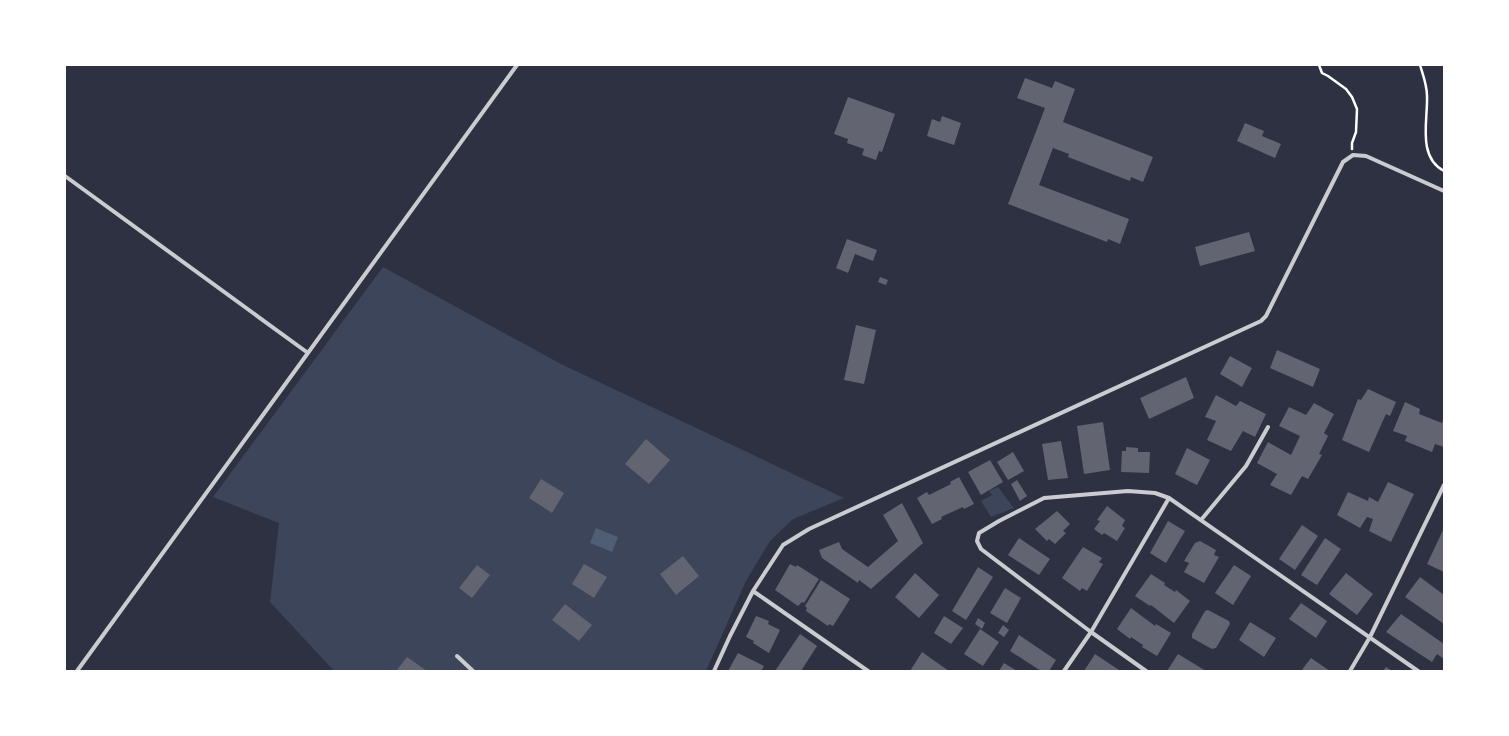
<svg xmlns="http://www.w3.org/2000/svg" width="1509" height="736" font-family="'Fira Sans',sans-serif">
  <rect width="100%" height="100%" fill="#2d3142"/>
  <path fill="#3c4559" d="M 383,267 L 561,364 L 844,498 L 793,519 L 770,541 L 746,581 L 706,671 L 334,671 L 270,602 L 279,523 L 213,497 Z
    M 998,487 L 1014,508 L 991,517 L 981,501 L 992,495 L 989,491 Z"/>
  <path fill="#4f5d75" d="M 596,528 L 618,537 L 612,552 L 590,543 Z"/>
  <path fill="#626471" d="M 1025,78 L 1052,88 L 1055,81 L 1075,89 L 1063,122 L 1153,157 L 1143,182 L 1131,177 L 1130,181 L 1068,157 L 1069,154 L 1053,148 L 1039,185 L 1129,219 L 1120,244 L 1108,239 L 1107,242 L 1008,204 L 1045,108 L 1017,98 Z
    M 848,97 L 895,114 L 882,152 L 879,151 L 876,160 L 862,155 L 864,149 L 847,143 L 848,139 L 834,134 Z
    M 942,116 L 961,123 L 954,145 L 927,136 L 932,119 L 940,122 Z
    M 1245,123 L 1264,131 L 1262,136 L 1281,144 L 1275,158 L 1237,141 Z
    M 1249,232 L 1255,251 L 1200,266 L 1195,247 Z
    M 847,239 L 877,250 L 873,261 L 855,254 L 848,273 L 836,268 Z
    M 880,277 L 888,280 L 886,285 L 878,282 Z
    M 856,325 L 876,330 L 864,384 L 844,380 Z
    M 1277,350 L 1320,369 L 1313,387 L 1270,368 Z
    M 1230,356 L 1252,368 L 1242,387 L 1220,374 Z
    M 1186,377 L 1194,398 L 1149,419 L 1140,398 Z
    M 1368,389 L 1396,402 L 1390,416 L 1386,414 L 1369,452 L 1342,440 L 1358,399 L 1361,400 Z
    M 1216,395 L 1236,406 L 1240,401 L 1266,414 L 1255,437 L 1243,431 L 1231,451 L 1207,440 L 1216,421 L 1205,417 Z
    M 1405,402 L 1420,409 L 1419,414 L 1442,423 L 1444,417 L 1444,447 L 1435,444 L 1432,452 L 1405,441 L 1407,436 L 1393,431 Z
    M 1314,403 L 1334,414 L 1324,433 L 1328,436 L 1319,454 L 1322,455 L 1308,479 L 1302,476 L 1291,495 L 1270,485 L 1277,474 L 1257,463 L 1268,442 L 1291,455 L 1300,436 L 1279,426 L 1289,407 L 1306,415 Z
    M 1103,422 L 1110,470 L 1084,474 L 1077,426 Z
    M 646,439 L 670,460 L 649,484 L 625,464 Z
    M 1061,441 L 1068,478 L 1048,480 L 1042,444 Z
    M 1126,447 L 1138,448 L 1138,452 L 1150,452 L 1149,473 L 1121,472 L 1122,451 L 1126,451 Z
    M 1187,448 L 1210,460 L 1197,485 L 1175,474 Z
    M 1013,452 L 1024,471 L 1008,480 L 997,462 Z
    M 990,460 L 1003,482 L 981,495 L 968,472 Z
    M 959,477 L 974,504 L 964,509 L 963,507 L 941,517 L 942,519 L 932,524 L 917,498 L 927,492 L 929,495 L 951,484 L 950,482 Z
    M 541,479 L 564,493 L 552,513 L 529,498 Z
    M 1017,480 L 1027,496 L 1020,501 L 1011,484 Z
    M 1388,482 L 1414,494 L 1391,542 L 1369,531 L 1373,519 L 1367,517 L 1360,528 L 1337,515 L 1348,492 L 1368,501 L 1369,497 L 1378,502 Z
    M 902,503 L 923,543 L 871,589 L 859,580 L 858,583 L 822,558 L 819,550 L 839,542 L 842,549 L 868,567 L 898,541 L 883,515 Z
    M 1107,506 L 1125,520 L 1122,526 L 1125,528 L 1117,541 L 1104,533 L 1102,535 L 1094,529 L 1100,521 L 1097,520 Z
    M 1057,511 L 1070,524 L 1063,531 L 1066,533 L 1055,544 L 1049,539 L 1047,541 L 1035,529 Z
    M 1168,521 L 1185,531 L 1166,563 L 1150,553 Z
    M 1302,525 L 1318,536 L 1295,570 L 1279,559 Z
    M 1444,528 L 1444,572 L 1427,564 Z
    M 1019,538 L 1050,559 L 1039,575 L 1008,555 Z
    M 1325,538 L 1341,549 L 1317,585 L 1301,575 Z
    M 1200,541 L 1216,550 L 1214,555 L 1219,557 L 1204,583 L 1184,572 L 1189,563 L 1184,561 L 1195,543 Z
    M 1083,547 L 1102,558 L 1099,562 L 1103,564 L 1087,591 L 1082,588 L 1080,591 L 1062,578 Z
    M 683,556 L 699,576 L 676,595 L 660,574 Z
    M 584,564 L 607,577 L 594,598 L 572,584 Z
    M 790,564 L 796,567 L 797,565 L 819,579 L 804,603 L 802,602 L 798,606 L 775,590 Z
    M 477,565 L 490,575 L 472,598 L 459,588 Z
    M 1234,565 L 1251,576 L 1233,605 L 1215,593 Z
    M 978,567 L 993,577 L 966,620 L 952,611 Z
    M 915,573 L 939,595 L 919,618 L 895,597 Z
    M 1346,573 L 1373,594 L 1357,615 L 1329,594 Z
    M 1151,574 L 1165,583 L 1164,585 L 1175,592 L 1176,590 L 1190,601 L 1174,623 L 1151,605 L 1150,606 L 1135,596 Z
    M 1420,577 L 1444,595 L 1444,624 L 1405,597 Z
    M 821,580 L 850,599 L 833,626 L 829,624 L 828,626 L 806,611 L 807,608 L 805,606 Z
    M 1005,588 L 1021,598 L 1007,623 L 990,613 Z
    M 1301,603 L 1327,621 L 1316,638 L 1289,619 Z
    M 565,604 L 592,625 L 579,641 L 552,620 Z
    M 1131,608 L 1155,626 L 1156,624 L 1171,633 L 1157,656 L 1142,647 L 1143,645 L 1131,637 L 1130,639 L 1117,629 Z
    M 1208,610 L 1229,621 L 1230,624 L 1216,648 L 1212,649 L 1192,638 L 1192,634 L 1205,611 Z
    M 1401,614 L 1444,644 L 1444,659 L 1437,654 L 1432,662 L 1386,632 Z
    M 756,616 L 769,621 L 768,624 L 780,630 L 769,653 L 753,643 L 754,641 L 746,637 Z
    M 944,616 L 963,628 L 951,644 L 934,633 Z
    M 978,618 L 985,623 L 982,629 L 975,624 Z
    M 1250,622 L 1276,638 L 1264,657 L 1239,640 Z
    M 1003,625 L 1009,630 L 1004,637 L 998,633 Z
    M 980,629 L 999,642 L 983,666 L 964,654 Z
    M 800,634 L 817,646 L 801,671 L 775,671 Z
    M 1019,635 L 1056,660 L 1049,671 L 1041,671 L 1010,651 Z
    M 922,652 L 949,671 L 910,671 Z
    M 738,653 L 764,666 L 761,671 L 728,671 Z
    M 1095,654 L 1119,670 L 1084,671 Z
    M 1178,654 L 1206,671 L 1167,671 Z
    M 407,657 L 427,671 L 396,671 Z
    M 1311,658 L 1330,671 L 1301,671 Z
    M 1004,663 L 1017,671 L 999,671 Z
    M 1386,667 L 1392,671 L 1383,671 Z"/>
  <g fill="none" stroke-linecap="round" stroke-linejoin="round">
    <path stroke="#fff" stroke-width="2.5" d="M 1319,65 L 1322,73 L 1328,76 L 1346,89 L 1352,97 L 1357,109 L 1356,132 L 1352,143 L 1352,149
      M 1420,65 C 1423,75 1427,85 1427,96 C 1428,120 1417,157 1444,171"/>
    <path stroke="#caccd0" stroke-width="4" d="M 65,176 L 308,353
      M 1201,520 L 1246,466 L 1268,427
      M 753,591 L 868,671
      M 457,656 L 473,671
      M 77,671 L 517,65
      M 714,671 L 730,636 L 753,591 L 783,545 L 809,529 L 1261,321 L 1266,316 L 1343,162 L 1353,155 L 1366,156 L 1444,191
      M 1064,671 L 1091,632 L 1169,498
      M 1146,671 L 1091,632 L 981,549 L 977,541 L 979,533 L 999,521 L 1044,498 L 1128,491 L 1155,493 L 1169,498 L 1418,671
      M 1350,671 L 1370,637 L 1444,485"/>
  </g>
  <rect width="1509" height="736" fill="none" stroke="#ffffff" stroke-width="132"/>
</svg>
